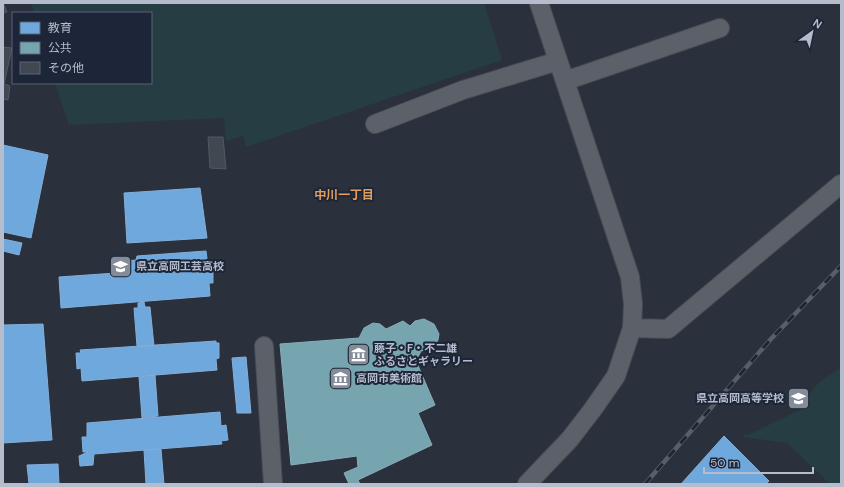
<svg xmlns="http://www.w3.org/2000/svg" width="844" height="487" font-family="'DM Sans','Noto Sans JP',sans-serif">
  <rect width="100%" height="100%" fill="#2a313c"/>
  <path fill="#263d43" d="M 31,3 L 484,3 L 502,60 L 246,147 L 243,136 L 226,141 L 224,118 L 69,125 L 55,83 L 151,83 L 151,13 L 34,13 Z
    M 841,368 L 841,484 L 830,484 L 787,443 L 744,437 L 744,434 L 748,435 L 804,408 C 810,386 823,379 841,368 Z"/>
  <path fill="#6fa8dc" stroke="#84aed8" d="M 3,145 L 48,155 L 31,238 L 3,232 Z
    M 200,188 L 207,238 L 127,243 L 124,193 Z
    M 3,239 L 22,243 L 19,255 L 3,251 Z
    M 206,251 L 208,267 L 213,266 L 213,283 L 209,283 L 210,296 L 61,308 L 59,277 L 116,273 L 116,262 L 136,260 L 137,256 Z
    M 144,302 L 145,307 L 150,307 L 154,346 L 137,346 L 134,308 L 138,308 L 138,303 Z
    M 43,324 L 52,440 L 3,443 L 3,325 Z
    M 216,341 L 216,343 L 219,343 L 219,358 L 216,359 L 217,370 L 82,381 L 81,368 L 77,369 L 76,353 L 81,353 L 80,350 Z
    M 246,357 L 251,413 L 237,413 L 232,358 Z
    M 155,375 L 158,416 L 142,418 L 139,377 Z
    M 220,412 L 221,426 L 226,425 L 228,440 L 221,441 L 222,444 L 94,454 L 93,465 L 80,466 L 79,456 L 88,452 L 83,452 L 82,437 L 87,437 L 87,423 Z
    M 724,436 L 769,481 L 766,484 L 681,484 Z
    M 161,449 L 164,484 L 146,484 L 144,450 Z
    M 58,464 L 59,484 L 29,484 L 27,465 Z"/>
  <path fill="#76a5af" stroke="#89acb8" d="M 424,319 L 434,324 L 439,334 L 438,340 L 433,347 L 421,351 L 416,361 L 435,405 L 418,413 L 432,445 L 358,480 L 360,484 L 349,484 L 344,473 L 358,467 L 357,456 L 291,465 L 280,344 L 359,338 L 364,328 L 373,323 L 380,324 L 386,329 L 403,321 L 410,326 L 415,321 Z"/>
  <path fill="#424852" stroke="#535963" d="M 3,3 L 7,12 L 3,13 Z
    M 3,47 L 12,48 L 4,84 L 10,86 L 8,100 L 3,99 Z
    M 208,137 L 223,137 L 226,169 L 210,168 Z"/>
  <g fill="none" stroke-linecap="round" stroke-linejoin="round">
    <defs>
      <path id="minor" d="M 565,81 L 720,28
        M 375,124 L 463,90 L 558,61
        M 632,328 L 668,329 L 841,184
        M 264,346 L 273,484
        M 527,484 L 570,439 L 593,409 L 616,376 L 632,328 L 633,304 L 630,277 L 539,3"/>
    </defs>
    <use href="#minor" stroke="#474c54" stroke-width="20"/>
    <use href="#minor" stroke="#5c6069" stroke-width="18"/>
    <defs>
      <path id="rail" d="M 645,484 L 770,340 L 841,266"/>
    </defs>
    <use href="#rail" stroke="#595f68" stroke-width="4.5"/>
    <use href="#rail" stroke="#1d2638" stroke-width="3" stroke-dasharray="9" stroke-linecap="butt"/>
  </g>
  <defs>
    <symbol id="school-square" viewBox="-11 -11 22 22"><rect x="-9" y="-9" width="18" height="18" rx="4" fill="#848c9a" stroke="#1d2638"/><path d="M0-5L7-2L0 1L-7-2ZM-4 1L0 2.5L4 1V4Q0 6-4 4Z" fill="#fff"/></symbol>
    <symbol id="museum-square" viewBox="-11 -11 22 22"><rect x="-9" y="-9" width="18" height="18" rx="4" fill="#848c9a" stroke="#1d2638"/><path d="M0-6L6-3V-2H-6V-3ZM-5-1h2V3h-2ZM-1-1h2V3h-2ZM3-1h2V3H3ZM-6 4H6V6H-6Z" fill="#fff"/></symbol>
  </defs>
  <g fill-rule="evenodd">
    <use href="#school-square" x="108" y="254" width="25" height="25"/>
    <use href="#museum-square" x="346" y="342" width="25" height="25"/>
    <use href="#museum-square" x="328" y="366" width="25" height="25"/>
    <use href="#school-square" x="786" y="386" width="25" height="25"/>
  </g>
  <g text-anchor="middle" stroke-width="4" stroke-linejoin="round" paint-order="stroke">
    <g font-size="11" font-weight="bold" fill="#b5bdcd" stroke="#1d2638" text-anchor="start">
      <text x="136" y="270">県立高岡工芸高校</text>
      <text x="374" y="352">藤子・F・不二雄<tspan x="374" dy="13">ふるさとギャラリー</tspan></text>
      <text x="356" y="382">高岡市美術館</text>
      <text x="784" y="402" text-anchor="end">県立高岡高等学校</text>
    </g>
    <g font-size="12" font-weight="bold" fill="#e09e5d" stroke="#1d2638">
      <text x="344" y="199">中川一丁目</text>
    </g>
  </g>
  <rect width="844" height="487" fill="none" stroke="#b5bdcd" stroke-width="8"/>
  <rect x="12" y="12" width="140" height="72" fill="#1d2638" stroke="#5a6274"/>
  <rect x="20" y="22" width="20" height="12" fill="#6fa8dc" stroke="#5a6274"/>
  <text x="48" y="32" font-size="12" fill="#b5bdcd">教育</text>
  <rect x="20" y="42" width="20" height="12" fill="#76a5af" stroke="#5a6274"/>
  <text x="48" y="52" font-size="12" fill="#b5bdcd">公共</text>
  <rect x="20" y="62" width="20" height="12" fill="#424852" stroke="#5a6274"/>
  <text x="48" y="72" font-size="12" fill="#b5bdcd">その他</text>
  <g transform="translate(812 32) rotate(33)" stroke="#1d2638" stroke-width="3" paint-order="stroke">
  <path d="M0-3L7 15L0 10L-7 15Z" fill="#b5bdcd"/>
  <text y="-6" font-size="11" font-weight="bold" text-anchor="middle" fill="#b5bdcd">N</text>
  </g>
  <path d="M704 467v6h109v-6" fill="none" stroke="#b5bdcd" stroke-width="2"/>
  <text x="710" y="467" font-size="12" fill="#b5bdcd" stroke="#1d2638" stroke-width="3" paint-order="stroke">50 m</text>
</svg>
